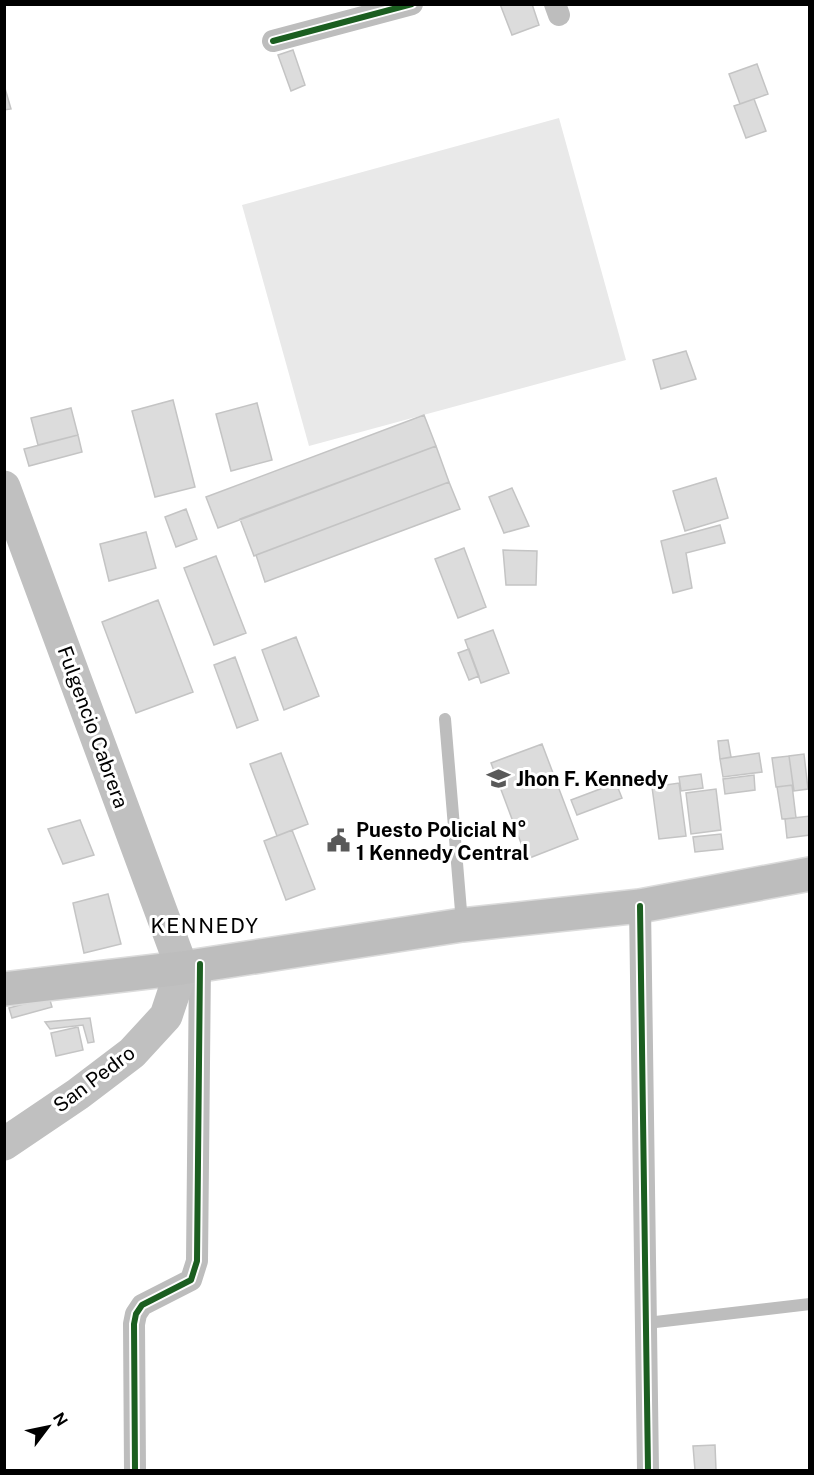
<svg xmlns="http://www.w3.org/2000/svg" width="814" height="1475" font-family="'Public Sans',sans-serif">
  <rect width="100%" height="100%" fill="#fff"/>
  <path fill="#e9e9e9" d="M 559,118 L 626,360 L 309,446 L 242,205 Z"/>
  <path fill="#dcdcdc" stroke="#c4c4c4" stroke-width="1.5" d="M 500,4 L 532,4 L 539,25 L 512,35 Z
    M 293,50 L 305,85 L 291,91 L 278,55 Z
    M 757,64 L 768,94 L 740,104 L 729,74 Z
    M 4,85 L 11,109 L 4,110 Z
    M 754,99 L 766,131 L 746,138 L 734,106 Z
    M 686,351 L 696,379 L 661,389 L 653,360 Z
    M 173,400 L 195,487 L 155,497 L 132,411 Z
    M 257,403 L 272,460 L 231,471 L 216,414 Z
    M 71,408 L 78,435 L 38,445 L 31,418 Z
    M 424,415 L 436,446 L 218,528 L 206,497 Z
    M 78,435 L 82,452 L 29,466 L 24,449 Z
    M 436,446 L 449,482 L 254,556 L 240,519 Z
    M 716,478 L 728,518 L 685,531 L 673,491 Z
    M 449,482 L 460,509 L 265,582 L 256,555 Z
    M 512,488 L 529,526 L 504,533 L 489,497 Z
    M 186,509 L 197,539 L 176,547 L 165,517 Z
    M 720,525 L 725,543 L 686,553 L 692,588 L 673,593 L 661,541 Z
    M 146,532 L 156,568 L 109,581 L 100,544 Z
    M 464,548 L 486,607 L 458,618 L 435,559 Z
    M 503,550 L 537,551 L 536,585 L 506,585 Z
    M 216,556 L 246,633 L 214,645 L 184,568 Z
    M 158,600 L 193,692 L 136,713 L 102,622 Z
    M 493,630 L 509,673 L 481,683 L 465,640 Z
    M 296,637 L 319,696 L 284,710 L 262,650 Z
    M 469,649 L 479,676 L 469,680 L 458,653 Z
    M 235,657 L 258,720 L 237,728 L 214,665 Z
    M 728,740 L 731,757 L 720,759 L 718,741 Z
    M 542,744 L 578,839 L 527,859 L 491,763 Z
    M 281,753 L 308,824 L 277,836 L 250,764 Z
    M 759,753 L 762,772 L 723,777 L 720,759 Z
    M 804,754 L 808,789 L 794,791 L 789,756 Z
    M 789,756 L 793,785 L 776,787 L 772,758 Z
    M 701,774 L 703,788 L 681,791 L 679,777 Z
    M 754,775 L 755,790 L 725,794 L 723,779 Z
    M 616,783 L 622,798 L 577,815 L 571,800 Z
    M 679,783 L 686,836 L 659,839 L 652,787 Z
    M 792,785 L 796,818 L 782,819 L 777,787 Z
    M 716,789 L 721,830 L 691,834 L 686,793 Z
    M 810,816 L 810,835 L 787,838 L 785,819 Z
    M 80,820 L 94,855 L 63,864 L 48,829 Z
    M 292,830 L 315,889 L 286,900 L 264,841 Z
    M 721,834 L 723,849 L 695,852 L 693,837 Z
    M 108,894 L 121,944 L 84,953 L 73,903 Z
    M 49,997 L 52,1007 L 12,1018 L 9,1008 Z
    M 90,1018 L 94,1042 L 88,1043 L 83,1025 L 50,1029 L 45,1022 Z
    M 78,1027 L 83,1050 L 56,1056 L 51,1033 Z
    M 715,1445 L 716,1470 L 695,1470 L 693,1446 Z"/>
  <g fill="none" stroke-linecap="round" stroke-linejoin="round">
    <defs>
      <path id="primary" d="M 4,989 L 182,968 L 462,925 L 640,906 L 810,874"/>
    </defs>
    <use href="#primary" stroke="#dbdbdb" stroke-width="36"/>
    <path stroke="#bdbdbd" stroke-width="12" d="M 445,719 L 462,923
      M 647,1323 L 810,1304"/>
    <path stroke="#bdbdbd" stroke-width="22" d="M 555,4 L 559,15
      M 273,41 L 412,4
      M 640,906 L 648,1470
      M 135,1470 L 134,1324 L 136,1314 L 142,1305 L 191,1280 L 197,1261 L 200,964"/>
    <path stroke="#c0c0c0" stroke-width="33" d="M 4,487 L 182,968 L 166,1016 L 132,1053 L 78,1094 L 4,1144"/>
    <use href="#primary" stroke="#bdbdbd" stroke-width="33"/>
    <defs>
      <path id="cycleway" d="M 273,41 L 412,4
        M 640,906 L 648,1470
        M 135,1470 L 134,1324 L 136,1314 L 142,1305 L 191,1280 L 197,1261 L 200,964"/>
    </defs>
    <use href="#cycleway" stroke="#fff" stroke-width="10"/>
    <use href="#cycleway" stroke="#1b5e20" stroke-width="6"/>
  </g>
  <defs>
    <symbol id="school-bare" viewBox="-9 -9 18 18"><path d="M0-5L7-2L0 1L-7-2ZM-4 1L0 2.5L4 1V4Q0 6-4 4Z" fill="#595959" stroke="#fff" stroke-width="2.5" paint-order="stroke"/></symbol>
    <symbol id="civic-bare" viewBox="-9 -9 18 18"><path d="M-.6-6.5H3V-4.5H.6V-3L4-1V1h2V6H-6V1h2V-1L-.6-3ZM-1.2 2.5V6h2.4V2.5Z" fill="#595959" stroke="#fff" stroke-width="2.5" paint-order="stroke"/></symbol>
  </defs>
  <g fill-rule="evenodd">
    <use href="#school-bare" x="482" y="762" width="33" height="33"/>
    <use href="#civic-bare" x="322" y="824" width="33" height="33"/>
  </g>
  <g text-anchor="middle" stroke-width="6" stroke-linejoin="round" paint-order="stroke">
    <g font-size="20" fill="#000" stroke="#fff">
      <text transform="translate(93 727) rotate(70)" y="7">Fulgencio Cabrera</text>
      <text transform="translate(94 1079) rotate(-37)" y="7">San Pedro</text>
    </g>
    <g font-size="20" font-weight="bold" fill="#000" stroke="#fff" text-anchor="start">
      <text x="516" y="786">Jhon F. Kennedy</text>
      <text x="356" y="837">Puesto Policial N°<tspan x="356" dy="23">1 Kennedy Central</tspan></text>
    </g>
    <g font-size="21" letter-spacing="1.5" fill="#000" stroke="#fff">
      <text x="205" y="933">KENNEDY</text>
    </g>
  </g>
  <rect width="814" height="1475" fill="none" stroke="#000000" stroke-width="12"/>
  <g transform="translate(48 1427) rotate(58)" stroke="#ffffff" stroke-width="4.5" paint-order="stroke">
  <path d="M0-4.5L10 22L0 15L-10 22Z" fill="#000000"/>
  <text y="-9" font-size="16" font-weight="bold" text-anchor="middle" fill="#000000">N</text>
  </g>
</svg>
